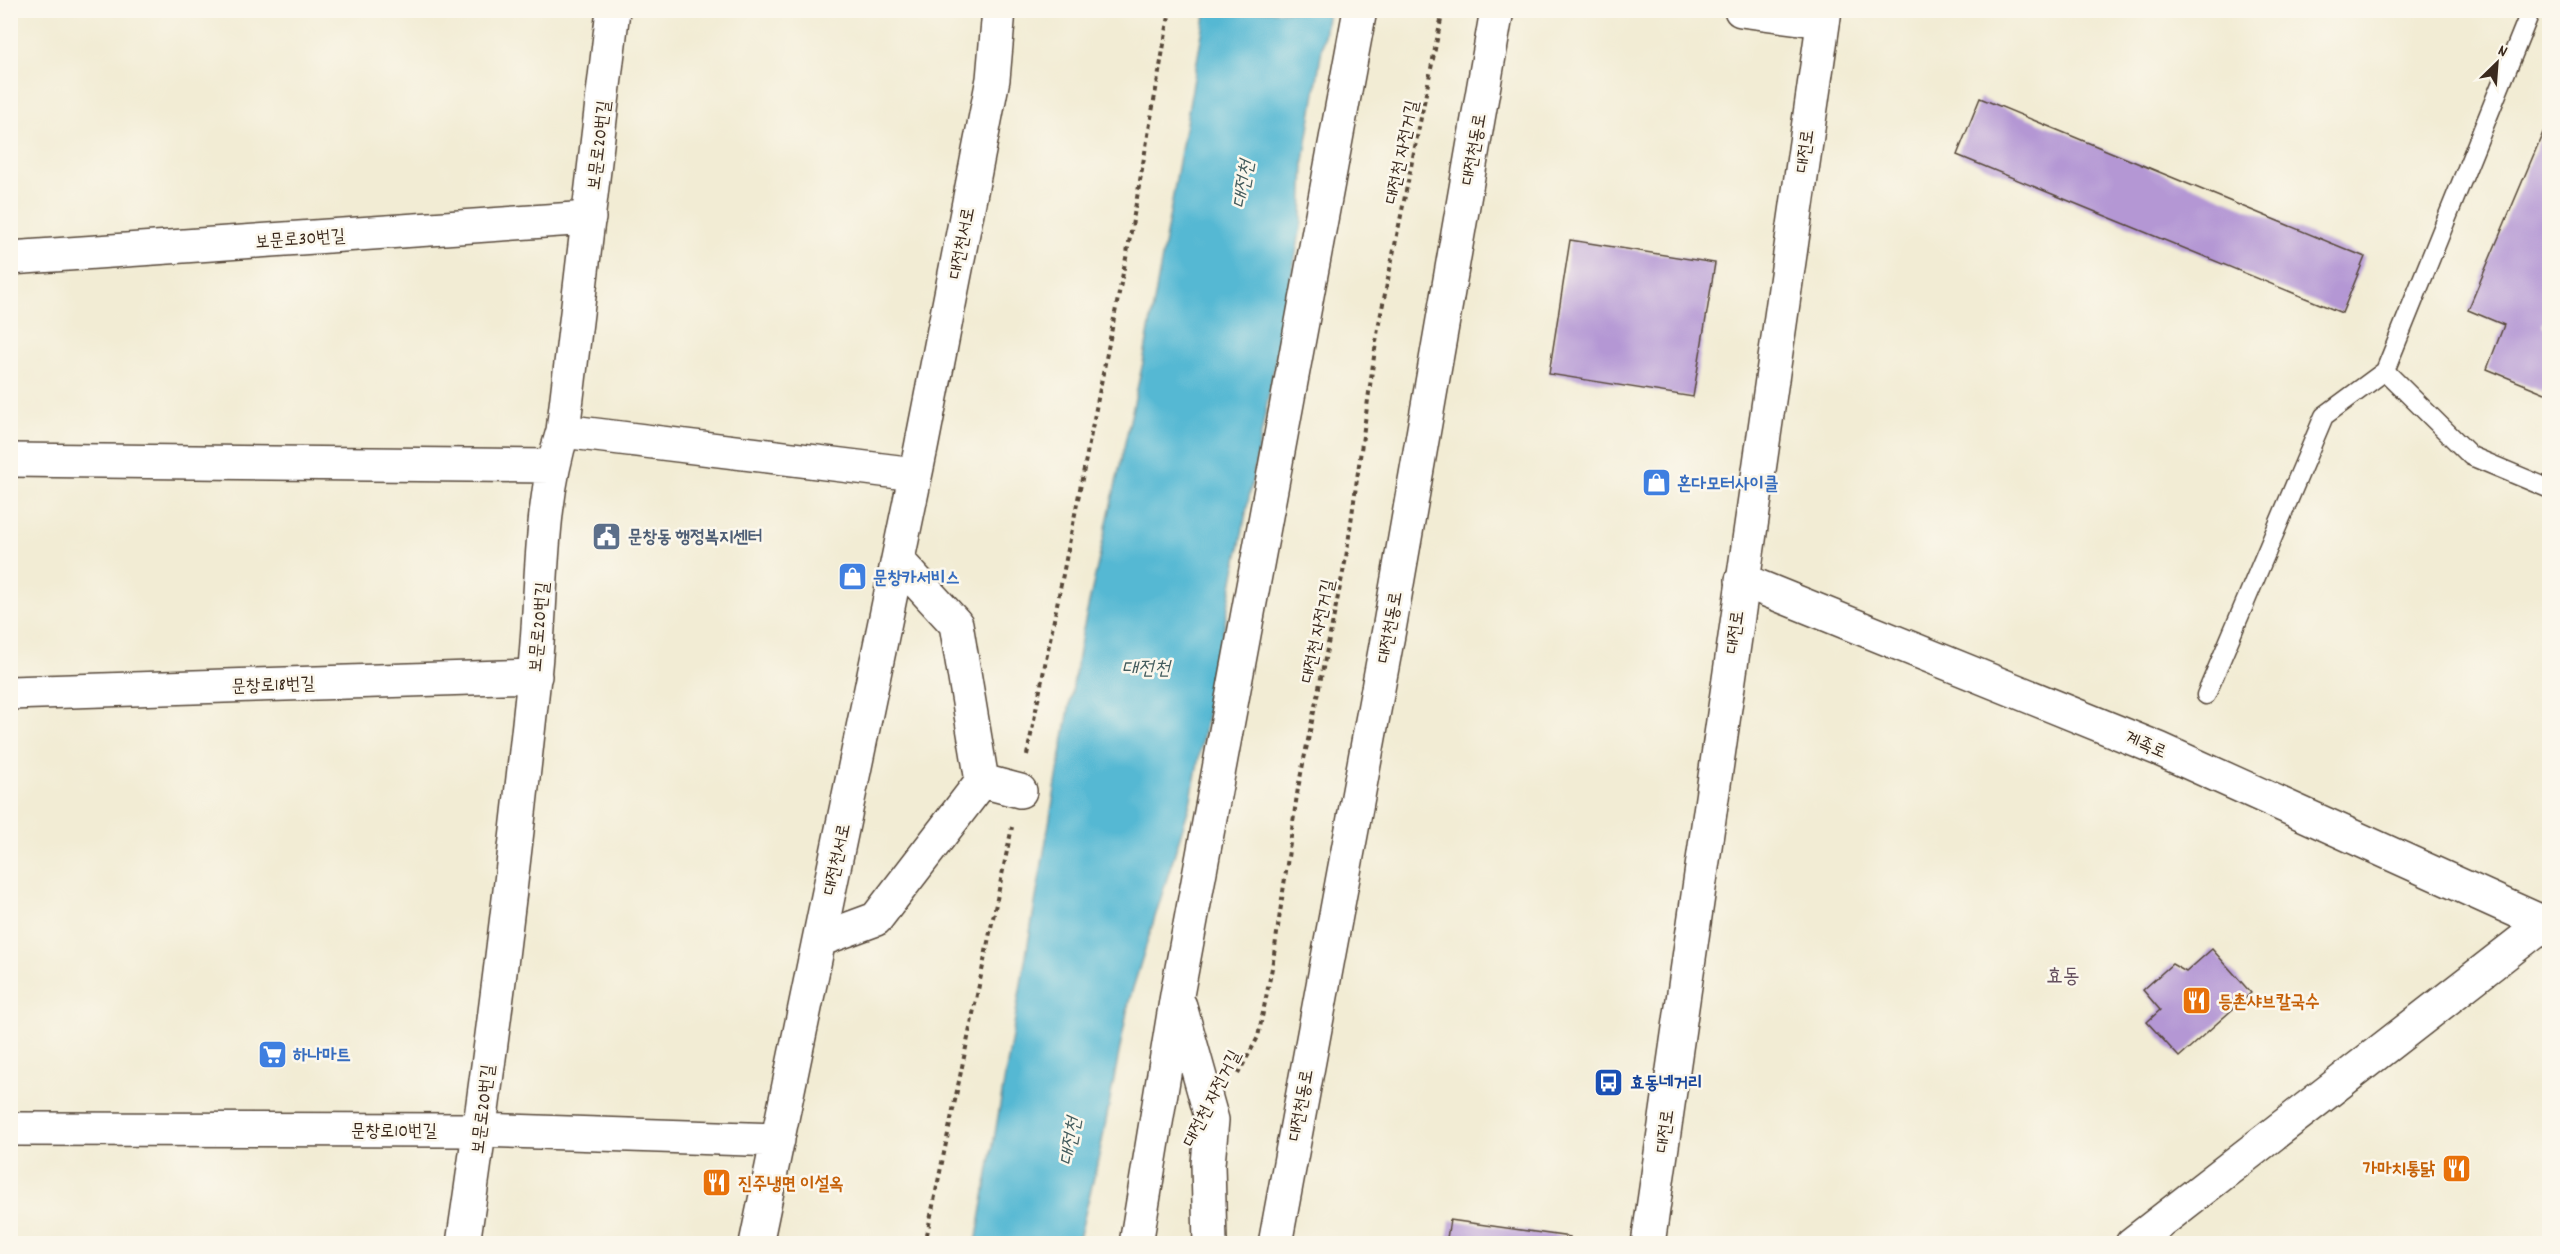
<svg xmlns="http://www.w3.org/2000/svg" width="2560" height="1254" font-family="Dekko,'Poor Story',sans-serif">
  <rect width="100%" height="100%" fill="#fbf7ec"/>
  <filter id="ink" filterUnits="userSpaceOnUse"><feTurbulence type="fractalNoise" baseFrequency=".0167" numOctaves="2"/><feDisplacementMap in="SourceGraphic" scale="12" xChannelSelector="R" yChannelSelector="G"/><feConvolveMatrix kernelMatrix="1 2 1 2 8 2 1 2 1" color-interpolation-filters="sRGB"/></filter>
  <filter id="wash" filterUnits="userSpaceOnUse"><feTurbulence type="fractalNoise" baseFrequency=".008" numOctaves="4" result="noise"/><feDisplacementMap in="SourceGraphic" scale="24" xChannelSelector="R" yChannelSelector="G"/><feGaussianBlur stdDeviation="1.35" result="paint"/><feColorMatrix in="noise" values="0 0 0 0 0 0 0 0 0 0 0 0 0 0 0 0 0 1.4 0 .05"/><feComposite in="paint" operator="in"/></filter>
  <g filter="url(#wash)">
    <rect width="100%" height="100%" fill="#f2ecd4"/>
    <path fill="#54b8d3" stroke="#487178" stroke-width="1.5" d="M 1206,11 L 1328,11 L 1304,161 L 1302,222 L 1190,804 L 1129,1001 L 1100,1152 L 1078,1243 L 976,1243 L 1082,634 L 1144,358 Z"/>
    <g id="blocks">
      <path fill="#b497d4" d="M 1980,98 L 2365,257 L 2342,313 L 1957,155 Z
        M 2550,116 L 2550,308 L 2542,326 L 2550,330 L 2550,395 L 2487,369 L 2504,325 L 2468,310 Z
        M 1570,240 L 1715,263 L 1693,397 L 1549,374 Z
        M 2212,949 L 2251,993 L 2179,1057 L 2147,1022 L 2160,1010 L 2143,990 L 2172,964 L 2186,972 Z
        M 1450,1220 L 1570,1237 L 1569,1244 L 1446,1244 Z"/>
    </g>
  </g>
  <g filter="url(#ink)">
    <use href="#blocks" fill-opacity="0" stroke="#564739" stroke-width="1.5"/>
    <g fill="none" stroke-linecap="round" stroke-linejoin="round">
      <defs>
        <path id="service" d="M 2531,10 L 2385,371 L 2471,456 L 2550,489
          M 2206,695 L 2324,416 L 2385,371"/>
        <path id="minor" d="M 1741,10 L 1823,21
          M 10,258 L 589,218
          M 563,431 L 915,474
          M 10,460 L 551,466
          M 1742,580 L 2159,749 L 2544,923 L 2550,930
          M 10,693 L 535,676
          M 982,781 L 1020,791
          M 819,940 L 876,919 L 982,781 L 956,624 L 898,561
          M 10,1129 L 480,1130 L 778,1140
          M 463,1244 C 491,1056 514,866 534,677 C 543,597 538,507 563,431 L 613,10
          M 756,1244 L 921,448 L 993,79 L 999,10
          M 1275,1244 L 1390,624 L 1497,10"/>
        <path id="secondary" d="M 1180,1006 L 1212,1120 L 1208,1164 L 1210,1244
          M 1136,1244 L 1177,995 L 1360,10
          M 2132,1244 L 2550,919"/>
        <path id="primary" d="M 1648,1244 L 1825,10"/>
      </defs>
      <use href="#service" stroke="#564739" stroke-width="21"/>
      <use href="#minor" stroke="#564739" stroke-width="36"/>
      <use href="#secondary" stroke="#564739" stroke-width="36"/>
      <use href="#primary" stroke="#564739" stroke-width="36"/>
      <path stroke="#564739" stroke-width="4" stroke-dasharray="4.5 4.5" stroke-linecap="butt" d="M 1027,755 L 1129,243 L 1170,10
        M 1238,1074 L 1258,1037 L 1272,968 L 1298,788 L 1346,558 L 1378,328 L 1443,10
        M 925,1244 L 1012,827"/>
      <use href="#service" stroke="#fff" stroke-width="18"/>
      <use href="#minor" stroke="#fff" stroke-width="33"/>
      <use href="#secondary" stroke="#fff" stroke-width="33"/>
      <use href="#primary" stroke="#fff" stroke-width="33"/>
    </g>
  </g>
  <defs>
    <symbol id="shop-square" viewBox="-11 -11 22 22"><rect x="-9" y="-9" width="18" height="18" rx="4" fill="#3f7fe0" stroke="#fbf7ec"/><path d="M-5-2.5h2.3a2.7 3.5 0 0 1 5.4 0H5L5.5 6h-11ZM-1.5-2.5h3a1.5 2.3 0 0 0-3 0Z" fill="#fff"/></symbol>
    <symbol id="civic-square" viewBox="-11 -11 22 22"><rect x="-9" y="-9" width="18" height="18" rx="4" fill="#5c6f8a" stroke="#fbf7ec"/><path d="M-.6-6.5H3V-4.5H.6V-3L4-1V1h2V6H-6V1h2V-1L-.6-3ZM-1.2 2.5V6h2.4V2.5Z" fill="#fff"/></symbol>
    <symbol id="restaurant-square" viewBox="-11 -11 22 22"><rect x="-9" y="-9" width="18" height="18" rx="4" fill="#e8710a" stroke="#fbf7ec"/><path d="M-5-6h1v4h1v-4h1v4h1v-4h1v5L-1.5 .5V6h-2V.5L-5-1ZM5-6V6H3V1.5H1.5Q1.5-4 5-6Z" fill="#fff"/></symbol>
    <symbol id="supermarket-square" viewBox="-11 -11 22 22"><rect x="-9" y="-9" width="18" height="18" rx="4" fill="#3f7fe0" stroke="#fbf7ec"/><path d="M-6-5.5h2.5l.6 2H6L4.5 2H-2.5L-4.4-4H-6ZM-1.5 3.2a1.3 1.3 0 1 0 .1 0ZM3 3.2a1.3 1.3 0 1 0 .1 0Z" fill="#fff"/></symbol>
    <symbol id="bus-square" viewBox="-11 -11 22 22"><rect x="-9" y="-9" width="18" height="18" rx="4" fill="#1a4fb4" stroke="#fbf7ec"/><path d="M-5-6H5V4H4V6H2V4H-2V6H-4V4H-5ZM-3.5-4V0h7V-4ZM-3.5 1.2v1.5H-2V1.2ZM2 1.2v1.5H3.5V1.2Z" fill="#fff"/></symbol>
  </defs>
  <g fill-rule="evenodd">
    <use href="#shop-square" x="1640" y="466" width="33" height="33"/>
    <use href="#civic-square" x="590" y="520" width="33" height="33"/>
    <use href="#shop-square" x="836" y="560" width="33" height="33"/>
    <use href="#restaurant-square" x="2180" y="984" width="33" height="33"/>
    <use href="#supermarket-square" x="256" y="1038" width="33" height="33"/>
    <use href="#bus-square" x="1592" y="1066" width="33" height="33"/>
    <use href="#restaurant-square" x="2440" y="1152" width="33" height="33"/>
    <use href="#restaurant-square" x="700" y="1166" width="33" height="33"/>
  </g>
  <g text-anchor="middle" stroke-width="5" stroke-linejoin="round" paint-order="stroke">
    <g font-size="18" fill="#3b2a1e" stroke="#fbf7ec">
      <text transform="translate(598 145) rotate(-83)" y="6">보문로20번길</text>
      <text transform="translate(1473 149) rotate(-80)" y="6">대전천동로</text>
      <text transform="translate(1804 151) rotate(-82)" y="6">대전로</text>
      <text transform="translate(1401 152) rotate(-78)" y="6">대전천 자전거길</text>
      <text transform="translate(300 238) rotate(-4)" y="6">보문로30번길</text>
      <text transform="translate(961 243) rotate(-79)" y="6">대전천서로</text>
      <text transform="translate(538 627) rotate(-85)" y="6">보문로20번길</text>
      <text transform="translate(1389 627) rotate(-80)" y="6">대전천동로</text>
      <text transform="translate(1317 631) rotate(-78)" y="6">대전천 자전거길</text>
      <text transform="translate(1734 632) rotate(-82)" y="6">대전로</text>
      <text transform="translate(273 684) rotate(-2)" y="6">문창로18번길</text>
      <text transform="translate(2146 744) rotate(23)" y="6">계족로</text>
      <text transform="translate(836 859) rotate(-78)" y="6">대전천서로</text>
      <text transform="translate(1211 1098) rotate(-63)" y="6">대전천 자전거길</text>
      <text transform="translate(1300 1105) rotate(-80)" y="6">대전천동로</text>
      <text transform="translate(482 1109) rotate(-83)" y="6">보문로20번길</text>
      <text x="394" y="1136">문창로10번길</text>
      <text transform="translate(1664 1131) rotate(-82)" y="6">대전로</text>
    </g>
    <g font-size="18" font-weight="bold" fill="#366cbe" stroke="#fbf7ec" text-anchor="start">
      <text x="1677" y="489">혼다모터사이클</text>
      <text x="873" y="583">문창카서비스</text>
      <text x="293" y="1060">하나마트</text>
    </g>
    <g font-size="18" font-weight="bold" fill="#4e5e75" stroke="#fbf7ec" text-anchor="start">
      <text x="628" y="542">문창동 행정복지센터</text>
    </g>
    <g font-size="18" font-weight="bold" fill="#c56008" stroke="#fbf7ec" text-anchor="start">
      <text x="2218" y="1007">등촌샤브칼국수</text>
      <text x="2435" y="1174" text-anchor="end">가마치통닭</text>
      <text x="738" y="1189">진주냉면 이설옥</text>
    </g>
    <g font-size="18" font-weight="bold" fill="#164399" stroke="#fbf7ec" text-anchor="start">
      <text x="1630" y="1088">효동네거리</text>
    </g>
    <g font-size="20" font-style="italic" fill="#445c5d" stroke="#fbf7ec">
      <text transform="translate(1242 184) rotate(-80)" y="7">대전천</text>
      <text x="1146" y="674">대전천</text>
      <text transform="translate(1069 1141) rotate(-80)" y="7">대전천</text>
    </g>
    <g font-size="21" fill="#65505e" stroke="#fbf7ec">
      <text x="2063" y="982">효동</text>
    </g>
  </g>
  <rect width="2560" height="1254" fill="none" stroke="#fbf7ec" stroke-width="36"/>
  <g transform="translate(2497 63) rotate(25)" stroke="#fbf7ec" stroke-width="4.5" paint-order="stroke">
  <path d="M0-4.5L10 22L0 15L-10 22Z" fill="#3b2a1e"/>
  <text y="-9" font-size="16" font-weight="bold" text-anchor="middle" fill="#3b2a1e">N</text>
  </g>
</svg>
